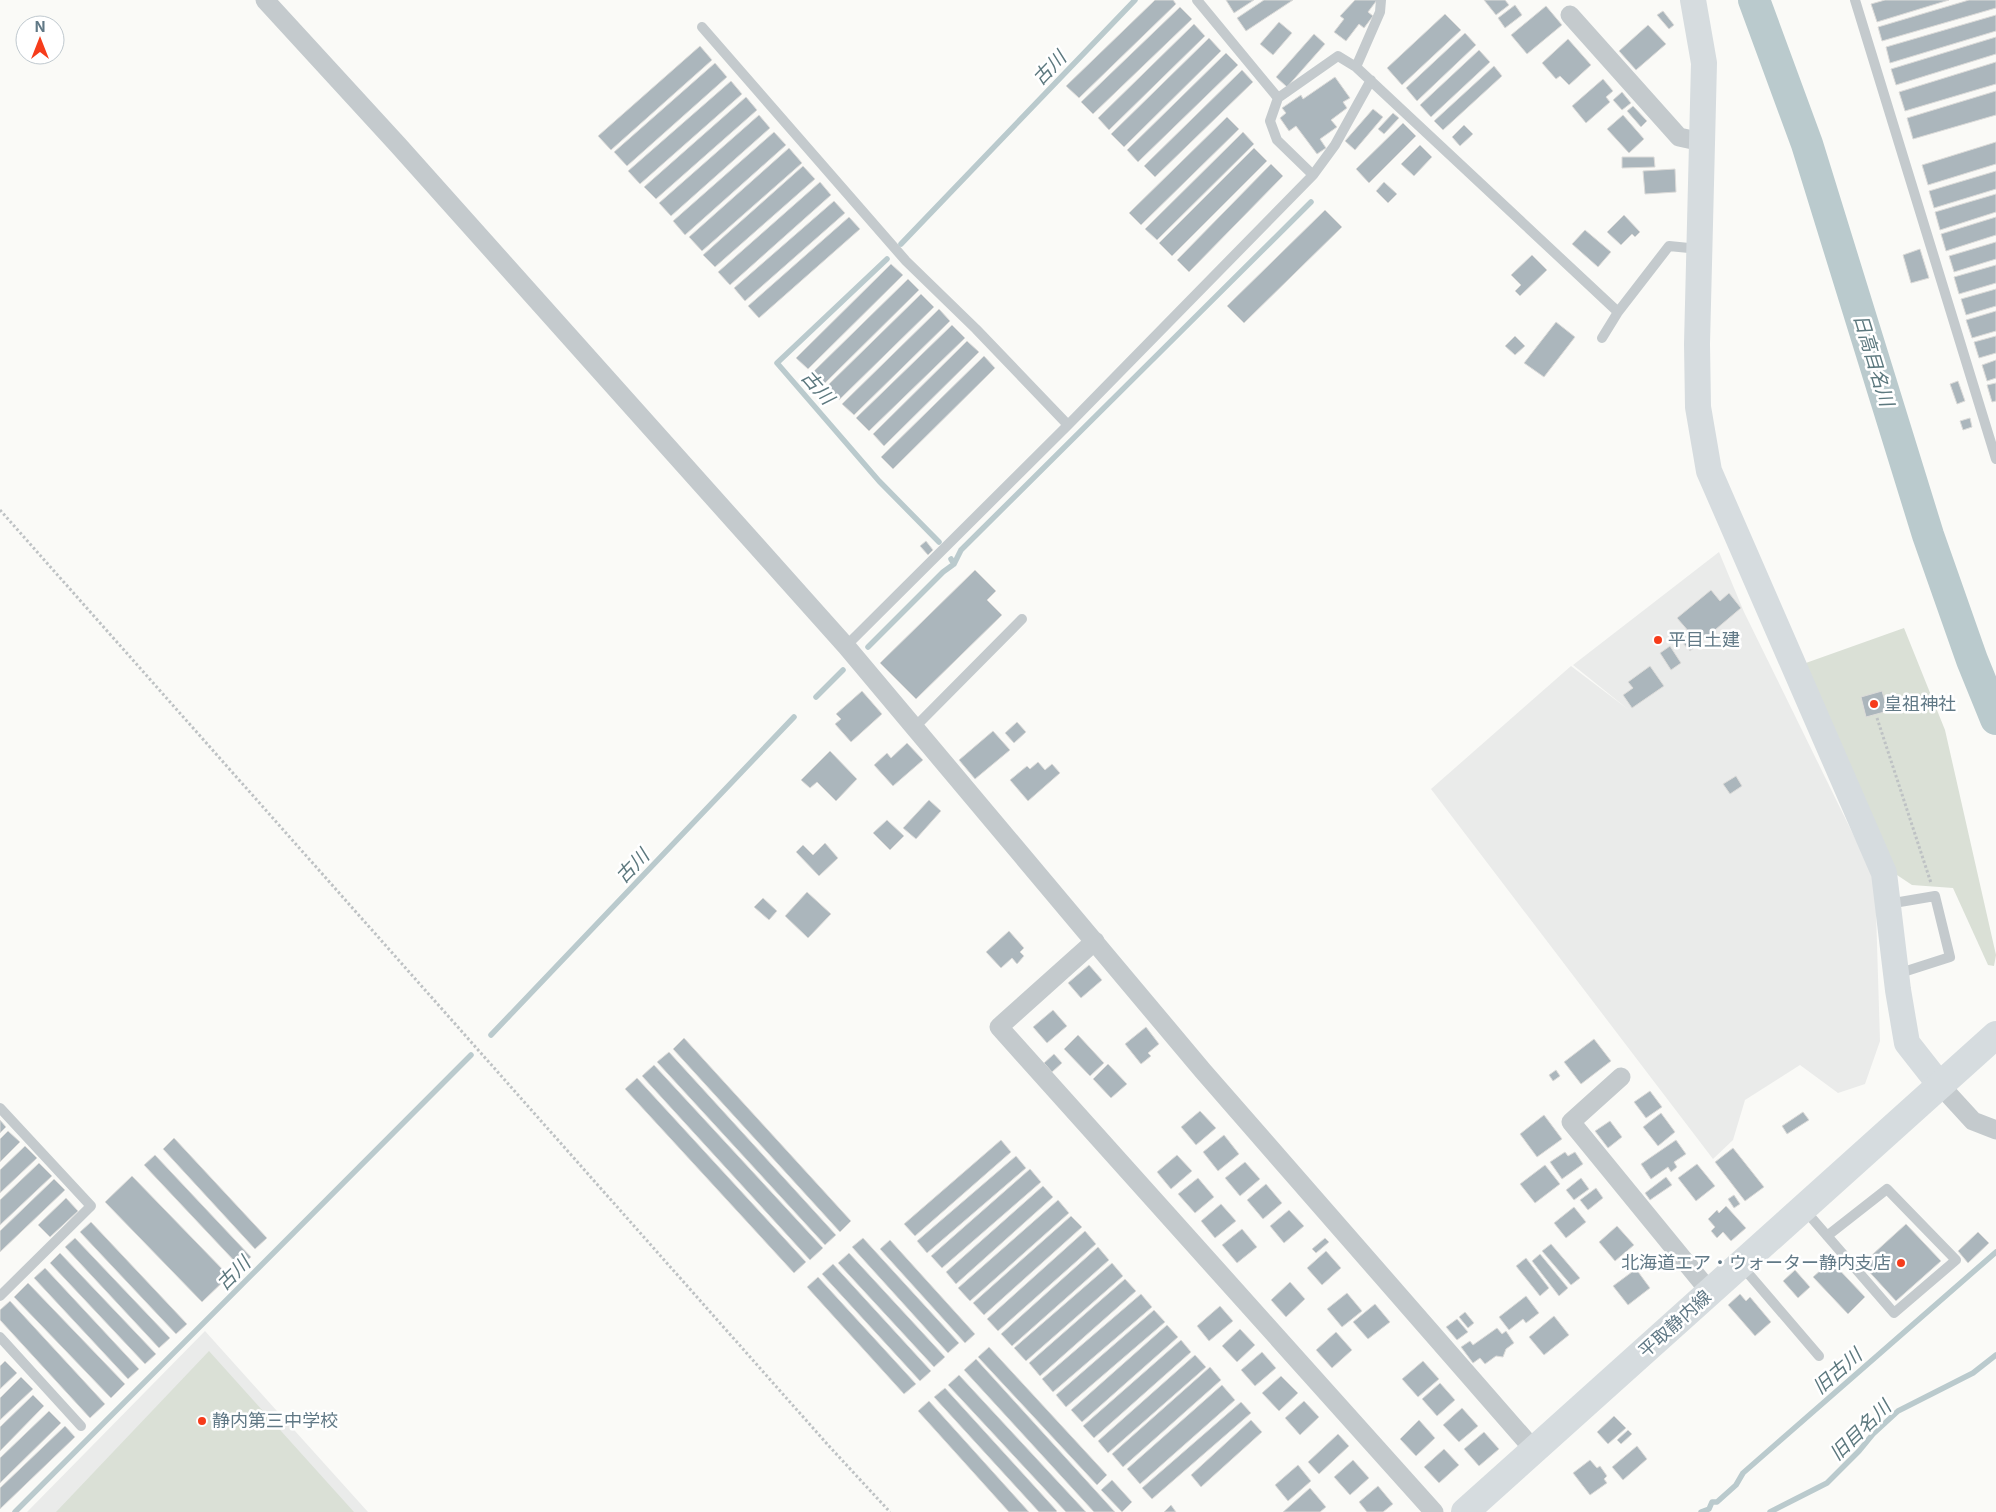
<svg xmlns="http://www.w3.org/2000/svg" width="1996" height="1512" font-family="Inter,'Noto Sans JP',sans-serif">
  <rect width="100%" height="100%" fill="#fafaf7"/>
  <path fill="#eaebea" d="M 1719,552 L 1744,612 L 1875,879 L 1880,1041 L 1865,1084 L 1838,1093 L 1800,1065 L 1745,1100 L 1733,1140 L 1713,1159 L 1431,789 L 1571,666 L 1629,710 L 1573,665 Z
    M 205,1331 L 368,1512 L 27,1512 Z"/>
  <path fill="#dae0d6" d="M 1904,628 L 1945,730 L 1996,955 L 1994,966 L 1988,965 L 1953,888 L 1912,885 L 1894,873 L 1803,664 Z
    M 209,1351 L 354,1512 L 56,1512 Z"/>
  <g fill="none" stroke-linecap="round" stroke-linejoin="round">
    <path stroke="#bacacd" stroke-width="5.5" d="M 901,244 L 1135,0
      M 887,259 L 777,363 L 879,481 L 939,542
      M 954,564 L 961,550 L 1311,202
      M 868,647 L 943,572 L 954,564 L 951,559
      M 816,697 L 843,670
      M 491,1035 L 794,717
      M 15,1512 L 471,1055
      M 1701,1512 L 1709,1509 L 1712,1502 L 1717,1502 L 1736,1485 L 1743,1473 L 1996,1252
      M 1770,1512 L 1827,1483 L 1859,1451 L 1873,1434 L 1898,1411 L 1973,1373 L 1996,1355"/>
    <path stroke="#bacacd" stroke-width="32" d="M 1754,0 L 1807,144 L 1928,535 L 1972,660 L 1996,719"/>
  </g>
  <path fill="#abb6bc" stroke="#dcdbd9" d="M 1155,0 L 1173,0 L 1176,4 L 1079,98 L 1066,86 Z
    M 1226,0 L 1254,0 L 1234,13 Z
    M 1264,0 L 1293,0 L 1246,31 L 1237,18 Z
    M 1355,0 L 1377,0 L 1368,12 L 1373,16 L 1364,28 L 1359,24 L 1346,41 L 1334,32 L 1344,19 L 1340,16 Z
    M 1484,0 L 1505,0 L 1509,5 L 1496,15 Z
    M 1885,0 L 1949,0 L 1877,22 L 1871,4 Z
    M 1969,0 L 1996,0 L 1996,8 L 1882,41 L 1878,27 Z
    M 1515,5 L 1522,15 L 1505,28 L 1498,18 Z
    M 1546,6 L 1562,25 L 1527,54 L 1511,35 Z
    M 1180,7 L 1192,19 L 1093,114 L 1081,102 Z
    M 1663,11 L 1674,25 L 1669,29 L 1657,15 Z
    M 1445,14 L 1461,30 L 1402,85 L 1387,68 Z
    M 1996,15 L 1996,31 L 1890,63 L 1886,47 Z
    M 1279,22 L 1292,33 L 1273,55 L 1260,44 Z
    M 1194,24 L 1205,36 L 1109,130 L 1098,118 Z
    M 1648,25 L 1666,44 L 1636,70 L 1619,51 Z
    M 1465,33 L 1476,45 L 1417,101 L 1406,88 Z
    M 1314,34 L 1325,44 L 1287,87 L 1276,77 Z
    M 1996,37 L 1996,54 L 1896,85 L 1891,69 Z
    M 1209,38 L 1221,51 L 1124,147 L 1111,134 Z
    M 1568,39 L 1591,65 L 1569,85 L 1560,76 L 1556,79 L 1542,63 Z
    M 700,46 L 712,60 L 611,150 L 598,136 Z
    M 1479,50 L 1490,62 L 1431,117 L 1420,105 Z
    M 1226,53 L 1238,65 L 1138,162 L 1127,150 Z
    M 1996,62 L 1996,84 L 1905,111 L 1899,92 Z
    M 715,63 L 727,77 L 627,166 L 614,152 Z
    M 1494,66 L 1502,76 L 1443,130 L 1434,121 Z
    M 1242,70 L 1253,82 L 1155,177 L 1144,166 Z
    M 1335,77 L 1350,98 L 1343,102 L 1347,108 L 1331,120 L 1337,127 L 1320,139 L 1326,148 L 1317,154 L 1296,126 L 1289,131 L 1280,118 L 1286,113 L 1282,108 L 1301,95 L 1303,99 Z
    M 1603,79 L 1613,91 L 1606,97 L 1610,102 L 1586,123 L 1572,106 Z
    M 731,81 L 742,94 L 640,184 L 628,171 Z
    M 1996,91 L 1996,115 L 1913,139 L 1907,118 Z
    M 1622,92 L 1631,103 L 1622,110 L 1613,100 Z
    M 746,97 L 757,110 L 656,199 L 644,187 Z
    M 1633,106 L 1647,121 L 1641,127 L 1627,111 Z
    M 1373,109 L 1383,117 L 1355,150 L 1345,141 Z
    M 1393,113 L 1399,118 L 1384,134 L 1378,129 Z
    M 759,115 L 770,128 L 671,216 L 659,203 Z
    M 1623,115 L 1644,139 L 1629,153 L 1607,129 Z
    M 1227,117 L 1239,129 L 1141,225 L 1129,213 Z
    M 1403,123 L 1416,136 L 1369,183 L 1356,169 Z
    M 1464,125 L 1473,134 L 1460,146 L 1452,137 Z
    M 774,132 L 786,145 L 685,235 L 673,221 Z
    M 1243,132 L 1254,144 L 1157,240 L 1145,229 Z
    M 1996,142 L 1996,164 L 1928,185 L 1922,165 Z
    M 1420,145 L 1432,157 L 1414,176 L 1401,164 Z
    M 789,148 L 802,163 L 702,251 L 689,237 Z
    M 1254,148 L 1267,161 L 1172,256 L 1159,243 Z
    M 1622,157 L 1654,157 L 1655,167 L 1622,168 Z
    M 1271,164 L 1283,176 L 1189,272 L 1177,260 Z
    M 803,166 L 815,179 L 715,267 L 703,255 Z
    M 1675,169 L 1676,192 L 1645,194 L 1643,171 Z
    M 1996,171 L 1996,189 L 1934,208 L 1929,191 Z
    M 820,182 L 831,195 L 730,285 L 718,272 Z
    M 1384,182 L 1397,194 L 1388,203 L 1376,191 Z
    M 1996,194 L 1996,212 L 1940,230 L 1935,212 Z
    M 834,201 L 845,213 L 745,301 L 734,288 Z
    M 1325,210 L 1342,227 L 1244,323 L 1227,306 Z
    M 1624,215 L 1640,232 L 1635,237 L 1632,234 L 1621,245 L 1607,232 Z
    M 849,217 L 860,229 L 759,318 L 748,306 Z
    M 1996,217 L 1996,235 L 1946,251 L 1941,234 Z
    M 1585,230 L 1611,252 L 1598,267 L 1572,244 Z
    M 1996,242 L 1996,259 L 1954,272 L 1949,256 Z
    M 1920,249 L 1929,278 L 1911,283 L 1903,255 Z
    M 1532,255 L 1547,270 L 1520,296 L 1515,291 L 1521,285 L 1511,275 Z
    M 891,264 L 903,275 L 808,369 L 796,358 Z
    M 1996,265 L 1996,283 L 1959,294 L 1954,277 Z
    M 908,279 L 919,290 L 823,385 L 812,373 Z
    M 1996,289 L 1996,306 L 1966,315 L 1961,299 Z
    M 921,294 L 934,307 L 839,400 L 826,387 Z
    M 939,309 L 950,321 L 854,415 L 842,404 Z
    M 1996,311 L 1996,331 L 1972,338 L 1966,320 Z
    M 1556,322 L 1575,337 L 1544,377 L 1524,363 Z
    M 952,325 L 965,338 L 869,431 L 856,418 Z
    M 1515,336 L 1525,346 L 1515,355 L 1505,346 Z
    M 1996,336 L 1996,353 L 1979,358 L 1974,342 Z
    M 967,341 L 979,352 L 884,446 L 873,434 Z
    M 984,356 L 995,368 L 893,469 L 881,457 Z
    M 1996,360 L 1996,378 L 1987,381 L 1982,365 Z
    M 1958,381 L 1965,401 L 1957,404 L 1950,384 Z
    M 1996,383 L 1996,401 L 1992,402 L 1987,385 Z
    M 1970,418 L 1972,427 L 1963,430 L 1960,421 Z
    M 926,541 L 933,550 L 928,555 L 920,546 Z
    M 975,570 L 996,591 L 987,600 L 1002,615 L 916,699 L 880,663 Z
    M 1711,590 L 1720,601 L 1729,593 L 1741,608 L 1690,651 L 1681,641 L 1690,633 L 1677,618 Z
    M 1670,646 L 1681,663 L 1671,670 L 1660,653 Z
    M 1650,666 L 1664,686 L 1632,708 L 1623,695 L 1633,688 L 1628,682 Z
    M 862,691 L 882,714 L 851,742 L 835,724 L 841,719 L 836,714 Z
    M 1882,691 L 1888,711 L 1866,717 L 1861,697 Z
    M 1017,722 L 1026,732 L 1014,743 L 1005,733 Z
    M 993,731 L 1010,750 L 975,779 L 959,760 Z
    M 907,743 L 923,760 L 893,786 L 874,765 L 887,753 L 891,758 Z
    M 830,751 L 857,779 L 836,801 L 817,782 L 810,788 L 801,780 Z
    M 1038,762 L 1045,770 L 1052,764 L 1060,773 L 1028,801 L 1010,780 L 1027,766 L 1030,769 Z
    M 1736,776 L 1742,786 L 1730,794 L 1723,784 Z
    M 929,800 L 941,811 L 916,839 L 903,828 Z
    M 887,820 L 904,836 L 890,850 L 873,833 Z
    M 825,843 L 838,858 L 819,876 L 796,852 L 803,845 L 813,855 Z
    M 807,892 L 831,914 L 808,938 L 785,916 Z
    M 763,898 L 777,911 L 769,920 L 754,907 Z
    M 1009,931 L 1024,948 L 1020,952 L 1024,956 L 1017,964 L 1012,958 L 1001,968 L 986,952 Z
    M 1089,965 L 1102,980 L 1081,998 L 1068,983 Z
    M 1053,1010 L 1067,1026 L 1047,1043 L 1033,1027 Z
    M 1146,1027 L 1159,1044 L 1148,1053 L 1151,1056 L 1141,1064 L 1125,1044 Z
    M 1078,1035 L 1104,1063 L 1090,1076 L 1064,1049 Z
    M 684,1038 L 851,1221 L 840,1232 L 673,1049 Z
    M 1594,1039 L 1611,1061 L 1581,1084 L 1564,1062 Z
    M 669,1052 L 836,1235 L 825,1245 L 657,1062 Z
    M 1054,1054 L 1062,1063 L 1052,1072 L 1044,1063 Z
    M 1108,1064 L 1127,1084 L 1111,1098 L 1093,1079 Z
    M 654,1065 L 823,1248 L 810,1260 L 642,1076 Z
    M 1556,1070 L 1560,1076 L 1553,1081 L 1549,1075 Z
    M 637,1078 L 806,1262 L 794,1273 L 625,1089 Z
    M 1650,1091 L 1662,1107 L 1646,1118 L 1634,1102 Z
    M 1200,1111 L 1216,1128 L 1196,1145 L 1181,1127 Z
    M 1803,1112 L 1809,1120 L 1787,1134 L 1782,1126 Z
    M 1661,1113 L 1675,1132 L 1658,1146 L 1643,1127 Z
    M 1544,1115 L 1562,1139 L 1537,1157 L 1520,1134 Z
    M 0,1120 L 6,1127 L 0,1133 Z
    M 1610,1121 L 1622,1137 L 1608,1148 L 1595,1131 Z
    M 8,1131 L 20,1142 L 0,1162 L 0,1139 Z
    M 1224,1135 L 1239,1154 L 1218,1171 L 1203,1152 Z
    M 174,1138 L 267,1238 L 255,1249 L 163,1149 Z
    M 1001,1140 L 1011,1152 L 915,1236 L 904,1224 Z
    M 1676,1140 L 1686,1154 L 1674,1162 L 1677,1167 L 1671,1172 L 1668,1167 L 1651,1179 L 1641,1164 Z
    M 25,1146 L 37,1158 L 0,1193 L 0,1170 Z
    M 1733,1148 L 1764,1187 L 1745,1201 L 1715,1162 Z
    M 1565,1152 L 1568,1156 L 1575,1152 L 1583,1164 L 1562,1179 L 1550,1162 Z
    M 155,1155 L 251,1257 L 240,1267 L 144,1165 Z
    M 1177,1155 L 1192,1171 L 1171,1189 L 1157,1172 Z
    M 1016,1156 L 1026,1168 L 927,1253 L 917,1241 Z
    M 1245,1162 L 1260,1179 L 1240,1196 L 1225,1178 Z
    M 39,1163 L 52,1176 L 0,1225 L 0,1200 Z
    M 1697,1164 L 1715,1186 L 1696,1201 L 1678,1178 Z
    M 1545,1165 L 1560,1184 L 1535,1203 L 1520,1184 Z
    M 1030,1169 L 1041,1182 L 942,1268 L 931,1256 Z
    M 132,1176 L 229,1276 L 202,1302 L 105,1202 Z
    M 1666,1177 L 1672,1185 L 1650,1200 L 1645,1193 Z
    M 1198,1178 L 1214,1197 L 1195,1213 L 1178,1194 Z
    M 1581,1178 L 1589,1189 L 1574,1200 L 1566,1190 Z
    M 54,1179 L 65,1190 L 0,1252 L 0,1231 Z
    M 1266,1184 L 1282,1203 L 1263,1219 L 1247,1200 Z
    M 1043,1186 L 1053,1197 L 956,1284 L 946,1272 Z
    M 1596,1188 L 1603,1198 L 1588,1210 L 1580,1200 Z
    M 1734,1195 L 1740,1204 L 1734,1208 L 1728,1199 Z
    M 66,1198 L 78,1211 L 50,1237 L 38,1225 Z
    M 1058,1200 L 1069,1213 L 970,1301 L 958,1288 Z
    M 1221,1204 L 1236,1221 L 1215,1238 L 1201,1221 Z
    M 1726,1206 L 1746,1228 L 1731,1241 L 1723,1232 L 1717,1238 L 1711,1231 L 1715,1227 L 1708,1219 L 1717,1210 L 1719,1213 Z
    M 1574,1207 L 1586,1222 L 1566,1238 L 1554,1223 Z
    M 1289,1210 L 1304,1226 L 1284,1243 L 1270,1226 Z
    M 1071,1216 L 1082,1227 L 984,1315 L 973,1303 Z
    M 91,1222 L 187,1324 L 176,1334 L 80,1232 Z
    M 1906,1224 L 1941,1261 L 1896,1301 L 1862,1264 Z
    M 1617,1226 L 1634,1245 L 1615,1261 L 1599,1242 Z
    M 1242,1229 L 1257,1247 L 1237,1263 L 1222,1245 Z
    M 1085,1231 L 1096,1244 L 998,1331 L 987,1319 Z
    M 1978,1232 L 1989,1243 L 1968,1263 L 1958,1251 Z
    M 75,1238 L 170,1338 L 159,1348 L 65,1247 Z
    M 863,1238 L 959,1343 L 948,1353 L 852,1247 Z
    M 1325,1238 L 1329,1242 L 1316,1253 L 1312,1249 Z
    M 890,1240 L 975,1334 L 965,1343 L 880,1249 Z
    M 1551,1244 L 1580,1278 L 1571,1285 L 1542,1251 Z
    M 1098,1247 L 1109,1260 L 1012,1346 L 1001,1334 Z
    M 1326,1251 L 1341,1268 L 1322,1285 L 1307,1268 Z
    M 60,1253 L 156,1354 L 145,1364 L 50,1263 Z
    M 849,1253 L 945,1357 L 934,1367 L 838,1263 Z
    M 1540,1254 L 1568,1288 L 1559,1296 L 1532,1261 Z
    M 1526,1258 L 1549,1288 L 1540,1296 L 1516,1266 Z
    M 1831,1261 L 1865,1297 L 1848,1314 L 1813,1277 Z
    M 1112,1263 L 1123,1276 L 1026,1361 L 1014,1348 Z
    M 833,1264 L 931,1371 L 920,1381 L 822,1274 Z
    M 45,1268 L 139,1369 L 128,1379 L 34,1278 Z
    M 1636,1269 L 1650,1288 L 1628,1305 L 1613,1286 Z
    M 1795,1270 L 1810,1287 L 1798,1298 L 1783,1281 Z
    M 818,1277 L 916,1384 L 904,1394 L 807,1287 Z
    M 1125,1279 L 1136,1291 L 1040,1376 L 1029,1363 Z
    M 1290,1282 L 1305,1299 L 1286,1317 L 1271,1300 Z
    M 28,1283 L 125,1384 L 111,1398 L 14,1297 Z
    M 1347,1293 L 1362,1311 L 1342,1327 L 1327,1309 Z
    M 1141,1294 L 1152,1307 L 1053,1392 L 1042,1379 Z
    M 1740,1294 L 1746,1301 L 1750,1297 L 1771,1322 L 1755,1336 L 1728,1305 Z
    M 1526,1296 L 1539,1313 L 1526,1323 L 1523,1319 L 1509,1330 L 1499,1317 Z
    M 10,1301 L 105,1404 L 90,1418 L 0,1320 L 0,1310 Z
    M 1375,1304 L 1390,1322 L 1368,1339 L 1353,1322 Z
    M 1220,1306 L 1233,1321 L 1209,1341 L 1197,1326 Z
    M 1154,1310 L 1165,1322 L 1066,1407 L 1056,1395 Z
    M 1465,1312 L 1474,1323 L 1468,1328 L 1459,1317 Z
    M 1554,1316 L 1569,1335 L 1544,1355 L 1529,1337 Z
    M 1457,1319 L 1468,1332 L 1457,1340 L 1446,1327 Z
    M 1167,1325 L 1178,1337 L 1082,1422 L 1071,1410 Z
    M 1497,1328 L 1502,1334 L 1506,1331 L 1514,1343 L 1506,1349 L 1503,1357 L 1496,1356 L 1485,1364 L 1480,1358 L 1473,1363 L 1461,1347 L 1470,1341 L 1473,1345 Z
    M 1240,1329 L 1255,1345 L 1237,1362 L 1222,1346 Z
    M 1336,1332 L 1352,1350 L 1332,1368 L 1316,1350 Z
    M 1181,1340 L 1191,1352 L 1094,1438 L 1083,1426 Z
    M 989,1347 L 1107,1475 L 1097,1485 L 978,1357 Z
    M 1262,1352 L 1276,1368 L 1255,1386 L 1241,1370 Z
    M 1195,1355 L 1206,1367 L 1108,1453 L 1098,1441 Z
    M 976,1359 L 1115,1512 L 1094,1512 L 964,1370 Z
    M 5,1361 L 17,1373 L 0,1389 L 0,1366 Z
    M 1423,1361 L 1439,1379 L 1418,1397 L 1402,1379 Z
    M 1210,1367 L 1221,1380 L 1123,1467 L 1112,1454 Z
    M 959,1375 L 1086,1512 L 1066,1512 L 948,1385 Z
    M 1281,1376 L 1298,1393 L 1279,1411 L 1262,1393 Z
    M 21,1377 L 33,1389 L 0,1420 L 0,1398 Z
    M 1440,1383 L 1455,1400 L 1437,1416 L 1422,1399 Z
    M 1222,1385 L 1235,1400 L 1140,1484 L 1127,1469 Z
    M 945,1388 L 1057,1511 L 1056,1512 L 1039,1512 L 934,1397 Z
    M 33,1395 L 44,1406 L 0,1451 L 0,1427 Z
    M 929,1401 L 1029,1512 L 1009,1512 L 918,1411 Z
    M 1304,1401 L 1319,1417 L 1300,1435 L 1285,1418 Z
    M 1241,1402 L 1251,1413 L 1152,1499 L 1142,1488 Z
    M 1462,1408 L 1478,1426 L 1459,1442 L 1443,1425 Z
    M 49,1411 L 61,1423 L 0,1483 L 0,1458 Z
    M 1614,1416 L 1626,1428 L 1608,1444 L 1597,1432 Z
    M 1251,1420 L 1262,1432 L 1201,1487 L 1191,1475 Z
    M 1419,1420 L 1435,1438 L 1416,1456 L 1400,1439 Z
    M 65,1426 L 75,1437 L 0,1509 L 0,1488 Z
    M 1628,1430 L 1632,1434 L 1621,1444 L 1617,1440 Z
    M 1484,1432 L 1499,1449 L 1479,1466 L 1464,1449 Z
    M 1338,1434 L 1349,1446 L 1319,1474 L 1308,1462 Z
    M 1637,1446 L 1647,1459 L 1623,1480 L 1612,1467 Z
    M 1444,1449 L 1459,1465 L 1439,1483 L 1424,1467 Z
    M 1353,1460 L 1369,1478 L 1350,1495 L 1334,1477 Z
    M 1590,1460 L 1597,1468 L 1600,1466 L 1607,1476 L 1604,1479 L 1607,1483 L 1590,1495 L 1573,1473 Z
    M 1298,1465 L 1311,1481 L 1288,1501 L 1275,1485 Z
    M 1112,1480 L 1132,1502 L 1122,1512 L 1101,1490 Z
    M 1378,1486 L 1393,1504 L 1383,1512 L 1367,1512 L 1359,1502 Z
    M 1310,1488 L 1326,1507 L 1320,1512 L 1283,1512 Z
    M 1171,1505 L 1176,1512 L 1164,1512 Z"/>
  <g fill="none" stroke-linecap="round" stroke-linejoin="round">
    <path stroke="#bec2c4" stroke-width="3" stroke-dasharray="2.5 2.5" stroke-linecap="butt" d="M 0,510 L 828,1445 L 890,1512
      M 1877,718 L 1931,883"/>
    <path stroke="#c4cacd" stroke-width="10" d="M 1197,0 L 1278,98 L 1270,121 L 1277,140 L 1313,175 L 1335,145 L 1371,80
      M 1381,0 L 1380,12 L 1356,67 L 1618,312
      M 1855,0 L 1996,459
      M 702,27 L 906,261 L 976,329 L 1068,425
      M 1278,98 L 1338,56 L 1356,67
      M 1602,338 L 1618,312 L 1669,246 L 1699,249
      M 846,646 L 1068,425 L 1313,175
      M 915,727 L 1022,619
      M 1888,904 L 1935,896 L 1950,957 L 1897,974
      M 0,1108 L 91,1206 L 0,1296
      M 1803,1208 L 1894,1313 L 1956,1260 L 1887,1189 L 1827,1236
      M 1741,1265 L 1819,1356
      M 0,1337 L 81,1426"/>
    <path stroke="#c4cacd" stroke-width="19" d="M 265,0 L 398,145 L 846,646 L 1203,1071 L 1534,1450
      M 1570,15 L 1679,137 L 1702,142
      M 1095,941 L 999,1027 L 1434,1512
      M 1621,1077 L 1571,1122 L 1710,1292
      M 1940,1085 L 1973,1121 L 1996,1130"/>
    <path stroke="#d6dcdf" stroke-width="26" d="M 1693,0 L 1704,63 L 1697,344 L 1698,407 L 1709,471 L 1884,873 L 1898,990 L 1907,1043 L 1940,1085"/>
    <path stroke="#d6dcdf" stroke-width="28" d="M 1465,1512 L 1996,1035"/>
  </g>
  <g fill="#f63c1b" stroke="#fff" stroke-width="2">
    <circle cx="1658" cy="640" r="5"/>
    <circle cx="1874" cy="704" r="5"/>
    <circle cx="1901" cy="1263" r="5"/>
    <circle cx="202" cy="1421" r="5"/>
  </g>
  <g text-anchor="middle" stroke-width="5" stroke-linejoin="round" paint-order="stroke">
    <g font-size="18" fill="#617986" stroke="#fff" text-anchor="start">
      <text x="1668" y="646">平目土建</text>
      <text x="1884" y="710">皇祖神社</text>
      <text x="1891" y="1269" text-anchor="end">北海道エア・ウォーター静内支店</text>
      <text x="212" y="1427">静内第三中学校</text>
    </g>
    <g font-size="18" fill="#617986" stroke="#fff">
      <text transform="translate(1675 1324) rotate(-42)" y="6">平取静内線</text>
    </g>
    <g font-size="19" font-style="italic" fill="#5c787e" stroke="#fff">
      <text transform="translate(1049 68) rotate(-46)" y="7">古川</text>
      <text transform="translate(1874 360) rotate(73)" y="7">日高目名川</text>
      <text transform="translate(818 387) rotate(49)" y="7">古川</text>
      <text transform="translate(632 866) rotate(-46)" y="7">古川</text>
      <text transform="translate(233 1273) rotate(-45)" y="7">古川</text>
      <text transform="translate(1837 1371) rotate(-41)" y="7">旧古川</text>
      <text transform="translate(1860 1430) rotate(-44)" y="7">旧目名川</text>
    </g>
  </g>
  <g transform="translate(40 40)"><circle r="24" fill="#ffffff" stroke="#c0c9cf"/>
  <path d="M0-4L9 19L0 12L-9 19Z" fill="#f63c1b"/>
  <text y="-8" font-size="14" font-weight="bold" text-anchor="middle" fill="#617986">N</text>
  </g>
</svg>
